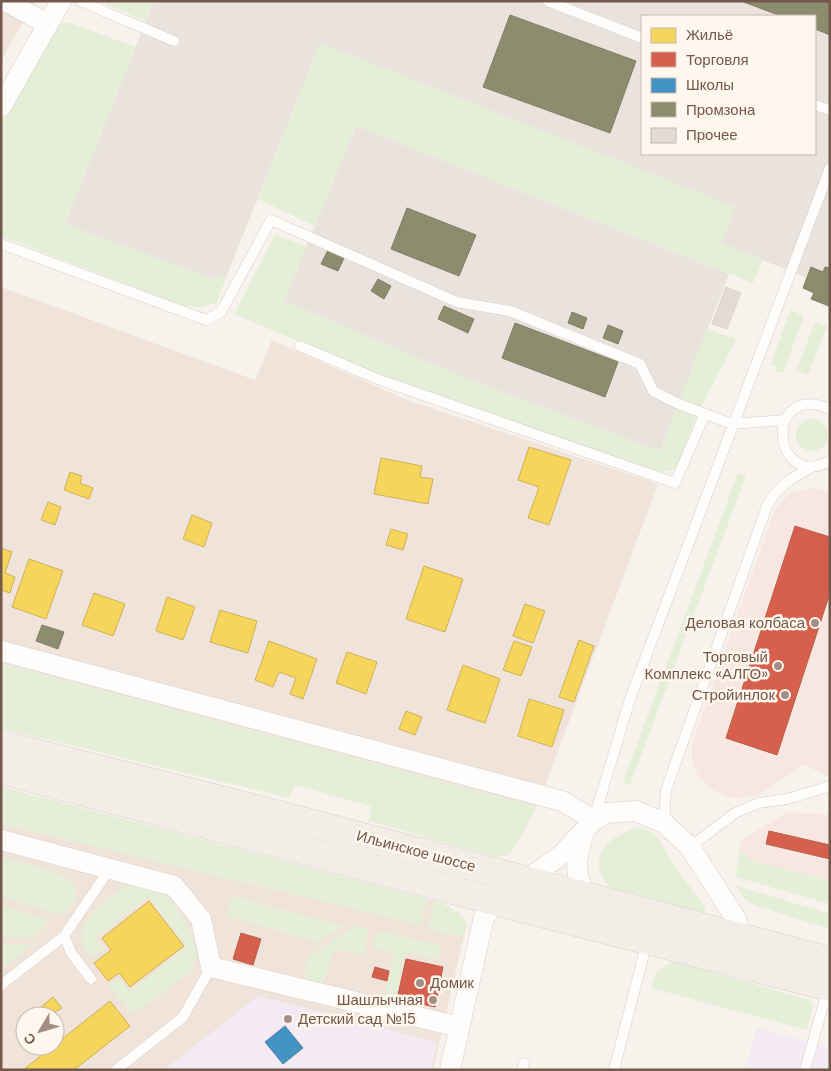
<svg xmlns="http://www.w3.org/2000/svg" width="831" height="1071" font-family="'DM Sans',sans-serif">
  <rect width="100%" height="100%" fill="#f7f2ec"/>
  <path fill="#f0e4da" fill-rule="evenodd" d="M 1,1 L 35,1 L 1,61 Z
    M 1,287 L 255,380 L 272,340 L 407,400 L 658,484 L 537,807 L 1,663 Z
    M 1,787 L 435,901 L 451,908 L 467,923 L 433,1070 L 1,1070 ZM 25,1016 L 55,1016 L 55,1046 L 25,1046 Z"/>
  <path fill="#f7e7e0" d="M 815,488 L 830,492 L 830,778 L 804,764 L 757,795 L 740,798 L 728,797 L 713,790 L 698,776 L 692,760 L 692,744 L 774,512 L 782,501 L 792,492 Z
    M 789,812 L 830,815 L 830,881 L 749,860 L 739,848 L 742,839 Z"/>
  <path fill="#eae2dd" fill-rule="evenodd" d="M 154,1 L 830,1 L 829,306 L 811,299 L 814,293 L 803,288 L 807,278 L 721,243 L 735,207 L 320,43 L 227,275 L 211,278 L 65,224 ZM 642,16 L 815,16 L 815,154 L 642,154 Z
    M 356,126 L 729,274 L 660,451 L 470,380 L 284,301 Z"/>
  <path fill="#f3eaf3" d="M 258,996 L 437,1042 L 431,1070 L 164,1070 Z
    M 757,1028 L 830,1048 L 830,1070 L 745,1070 Z"/>
  <path fill="#e5eed7" d="M 99,1 L 154,1 L 146,21 Z
    M 64,23 L 70,23 L 136,47 L 65,224 L 211,278 L 227,275 L 217,302 L 201,307 L 184,306 L 1,236 L 1,118 L 50,32 L 57,25 Z
    M 320,43 L 736,207 L 721,242 L 763,260 L 753,283 L 356,126 L 315,226 L 258,199 Z
    M 275,235 L 307,246 L 284,301 L 470,380 L 660,451 L 707,329 L 736,339 L 695,419 L 676,469 L 656,473 L 383,377 L 234,314 Z
    M 790,310 L 804,316 L 783,373 L 775,371 L 777,367 L 771,364 Z
    M 815,322 L 827,326 L 808,375 L 796,371 Z
    M796 435a16 16 0 1 1 32 0a16 16 0 1 1-32 0Z
    M 738,473 L 746,476 L 630,785 L 623,782 Z
    M 1,663 L 537,807 C 530,817 516,850 507,855 C 504,856 499,857 496,857 L 369,821 L 371,806 L 295,785 L 289,798 L 1,728 Z
    M 1,787 L 427,899 L 420,925 L 1,824 Z
    M 638,828 L 651,831 L 657,837 L 675,867 L 705,907 L 705,913 L 612,888 C 582,861 608,835 638,828 Z
    M 739,848 L 749,860 L 830,881 L 830,904 L 736,877 Z
    M 1,858 C 26,865 111,876 62,915 L 1,897 Z
    M 135,882 C 144,886 157,888 164,894 C 180,909 206,947 192,969 C 187,976 150,1002 140,1009 L 131,1012 L 108,986 L 119,978 L 130,991 L 187,946 L 148,897 L 95,938 L 104,949 L 91,958 C 88,953 82,946 82,941 C 80,914 114,892 135,882 Z
    M 734,885 L 830,914 L 830,929 L 756,906 L 747,901 Z
    M 232,896 L 345,926 L 317,942 L 227,916 Z
    M 435,901 C 448,905 460,912 467,923 L 463,937 L 428,929 Z
    M 1,906 L 50,920 L 33,938 L 1,937 Z
    M 356,926 L 369,929 L 363,955 L 334,949 L 323,986 L 304,980 L 308,957 Z
    M 377,931 L 441,945 L 438,959 L 405,952 L 394,1001 L 384,999 L 394,953 L 373,948 Z
    M 1,944 L 33,945 L 1,969 Z
    M 673,961 L 809,1000 L 813,1004 L 807,1030 L 651,988 L 656,973 Z"/>
  <path fill="#f6d55c" stroke="#cfb057" d="M 529,447 L 571,460 L 549,525 L 528,518 L 539,487 L 518,480 Z
    M 381,458 L 422,466 L 420,477 L 433,479 L 428,504 L 374,494 Z
    M 70,472 L 82,476 L 80,483 L 93,488 L 89,499 L 64,490 Z
    M 48,502 L 61,507 L 55,525 L 41,520 Z
    M 192,515 L 212,523 L 204,547 L 183,539 Z
    M 391,529 L 408,534 L 403,550 L 386,545 Z
    M 1,548 L 12,552 L 5,573 L 15,577 L 10,593 L 1,590 Z
    M 29,559 L 63,571 L 46,619 L 12,607 Z
    M 424,566 L 463,579 L 445,632 L 406,619 Z
    M 94,593 L 125,604 L 113,636 L 82,625 Z
    M 167,597 L 195,607 L 183,640 L 156,631 Z
    M 525,604 L 545,611 L 533,643 L 513,636 Z
    M 220,610 L 257,621 L 248,653 L 210,642 Z
    M 579,640 L 594,646 L 574,702 L 559,697 Z
    M 269,641 L 317,659 L 303,699 L 290,694 L 296,678 L 279,672 L 273,687 L 255,680 Z
    M 514,641 L 532,647 L 521,676 L 503,670 Z
    M 347,652 L 377,662 L 366,694 L 336,683 Z
    M 463,665 L 500,679 L 485,723 L 447,710 Z
    M 529,699 L 564,710 L 552,747 L 518,736 Z
    M 406,711 L 422,717 L 415,735 L 399,729 Z
    M 149,901 L 184,946 L 130,987 L 119,973 L 108,981 L 94,963 L 111,950 L 102,938 Z
    M 53,997 L 62,1008 L 48,1016 L 41,1007 Z
    M 110,1001 L 130,1026 L 74,1070 L 23,1070 Z"/>
  <path fill="#d6604d" stroke="#b95e4d" d="M 795,526 L 830,537 L 830,593 L 777,755 L 726,738 Z
    M 769,831 L 830,845 L 830,859 L 766,844 Z
    M 241,933 L 261,939 L 253,965 L 233,959 Z
    M 406,959 L 443,967 L 435,1007 L 397,999 Z
    M 375,967 L 389,971 L 387,981 L 372,977 Z"/>
  <path fill="#4393c3" stroke="#52819f" d="M 285,1026 L 303,1048 L 283,1064 L 265,1042 Z"/>
  <path fill="#8c8c6e" stroke="#857c64" d="M 741,1 L 830,1 L 830,35 L 815,29 L 815,16 L 781,16 Z
    M 510,15 L 636,61 L 610,133 L 483,87 Z
    M 407,208 L 476,235 L 459,276 L 391,249 Z
    M 328,250 L 344,258 L 338,271 L 321,264 Z
    M 811,267 L 823,272 L 825,267 L 830,268 L 829,306 L 811,299 L 814,293 L 803,288 Z
    M 378,279 L 391,286 L 384,299 L 371,291 Z
    M 444,306 L 474,319 L 468,333 L 438,319 Z
    M 572,312 L 587,318 L 583,329 L 568,323 Z
    M 515,323 L 618,362 L 605,397 L 502,358 Z
    M 608,325 L 623,331 L 618,344 L 603,338 Z
    M 42,625 L 64,632 L 58,649 L 36,641 Z"/>
  <path fill="#e4dad4" stroke="#e0d5ce" d="M 726,287 L 741,293 L 727,329 L 712,324 Z"/>
  <g fill="none" stroke-linecap="round" stroke-linejoin="round">
    <defs>
      <path id="lane" d="M 80,1 L 174,41
        M 548,1 L 642,38
        M 815,105 L 830,110
        M 1,244 L 206,320 L 221,312 L 271,220 L 457,302 L 510,311 L 640,364 L 653,391 L 679,404 L 732,424 L 785,420
        M 300,346 L 380,380 L 675,483 L 705,414
        M 830,409 C 762,381 772,492 830,461
        M 594,819 L 630,699 L 830,168
        M 664,823 L 666,790 L 767,506 C 778,485 792,478 812,467
        M 690,847 L 735,813 L 759,803 L 787,799 L 830,786
        M 64,936 L 72,954 L 91,979
        M 1,985 L 64,936 L 111,867
        M 116,1070 L 183,1017 L 211,967
        M 522,1070 L 524,1063
        M 614,1070 L 647,942
        M 805,1070 L 828,988"/>
      <path id="street" d="M 6,1 L 47,24
        M 1,107 L 61,1
        M 1,651 L 562,801 L 594,820
        M 583,835 C 575,861 573,882 592,903
        M 1,840 L 174,886 L 201,919 L 211,967 L 459,1027
        M 450,1070 L 484,917 L 494,905 L 511,891 L 561,855 L 594,820 L 606,813 L 636,811 L 664,823 L 690,847 L 736,919 L 739,937 L 735,947"/>
      <path id="primary" d="M 1,744 L 295,819 L 830,961
        M 1,770 L 513,906 L 830,987"/>
    </defs>
    <use href="#lane" stroke="#d6cec8" stroke-width="11"/>
    <use href="#street" stroke="#d6cec8" stroke-width="21"/>
    <use href="#primary" stroke="#d8cfca" stroke-width="29"/>
    <use href="#lane" stroke="#fefdfc" stroke-width="10"/>
    <use href="#street" stroke="#fefdfc" stroke-width="20"/>
    <use href="#primary" stroke="#f2ede6" stroke-width="28"/>
  </g>
  <g fill="#a28e84" stroke="#fef7ee" stroke-width="2">
    <circle cx="815" cy="623" r="5"/>
    <circle cx="778" cy="666" r="5"/>
    <circle cx="785" cy="695" r="5"/>
    <circle cx="420" cy="983" r="5"/>
    <circle cx="433" cy="1000" r="5"/>
    <circle cx="288" cy="1019" r="5"/>
  </g>
  <g text-anchor="middle" stroke-width="5" stroke-linejoin="round" paint-order="stroke">
    <g font-size="15" fill="#75584c" stroke="#fef7ee" text-anchor="end">
      <text x="805" y="628">Деловая колбаса</text>
      <text x="768" y="662">Торговый<tspan x="768" dy="17">Комплекс «АЛГО»</tspan></text>
      <text x="775" y="700">Стройинлок</text>
      <text x="430" y="988" text-anchor="start">Домик</text>
      <text x="423" y="1005">Шашлычная</text>
      <text x="298" y="1024" text-anchor="start">Детский сад №15</text>
    </g>
    <g font-size="15" fill="#75584c" stroke="#fef7ee">
      <text transform="translate(416 851) rotate(15)" y="5">Ильинское шоссе</text>
    </g>
  </g>
  <rect width="831" height="1071" fill="none" stroke="#75584c" stroke-width="5"/>
  <rect x="641" y="15" width="175" height="140" fill="#fef7ee" stroke="#c7b7ad"/>
  <rect x="651" y="28" width="25" height="15" fill="#f6d55c" stroke="#c7b7ad"/>
  <text x="686" y="40" font-size="15" fill="#75584c">Жильё</text>
  <rect x="651" y="52" width="25" height="15" fill="#d6604d" stroke="#c7b7ad"/>
  <text x="686" y="65" font-size="15" fill="#75584c">Торговля</text>
  <rect x="651" y="78" width="25" height="15" fill="#4393c3" stroke="#c7b7ad"/>
  <text x="686" y="90" font-size="15" fill="#75584c">Школы</text>
  <rect x="651" y="102" width="25" height="15" fill="#8c8c6e" stroke="#c7b7ad"/>
  <text x="686" y="115" font-size="15" fill="#75584c">Промзона</text>
  <rect x="651" y="128" width="25" height="15" fill="#e4dad4" stroke="#c7b7ad"/>
  <text x="686" y="140" font-size="15" fill="#75584c">Прочее</text>
  <g transform="translate(40 1031) rotate(232)"><circle r="24" fill="#fef7ee" stroke="#c7b7ad"/>
  <path d="M0-4L9 19L0 12L-9 19Z" fill="#a28e84"/>
  <text y="-8" font-size="14" font-weight="bold" text-anchor="middle" fill="#75584c">С</text>
  </g>
</svg>
